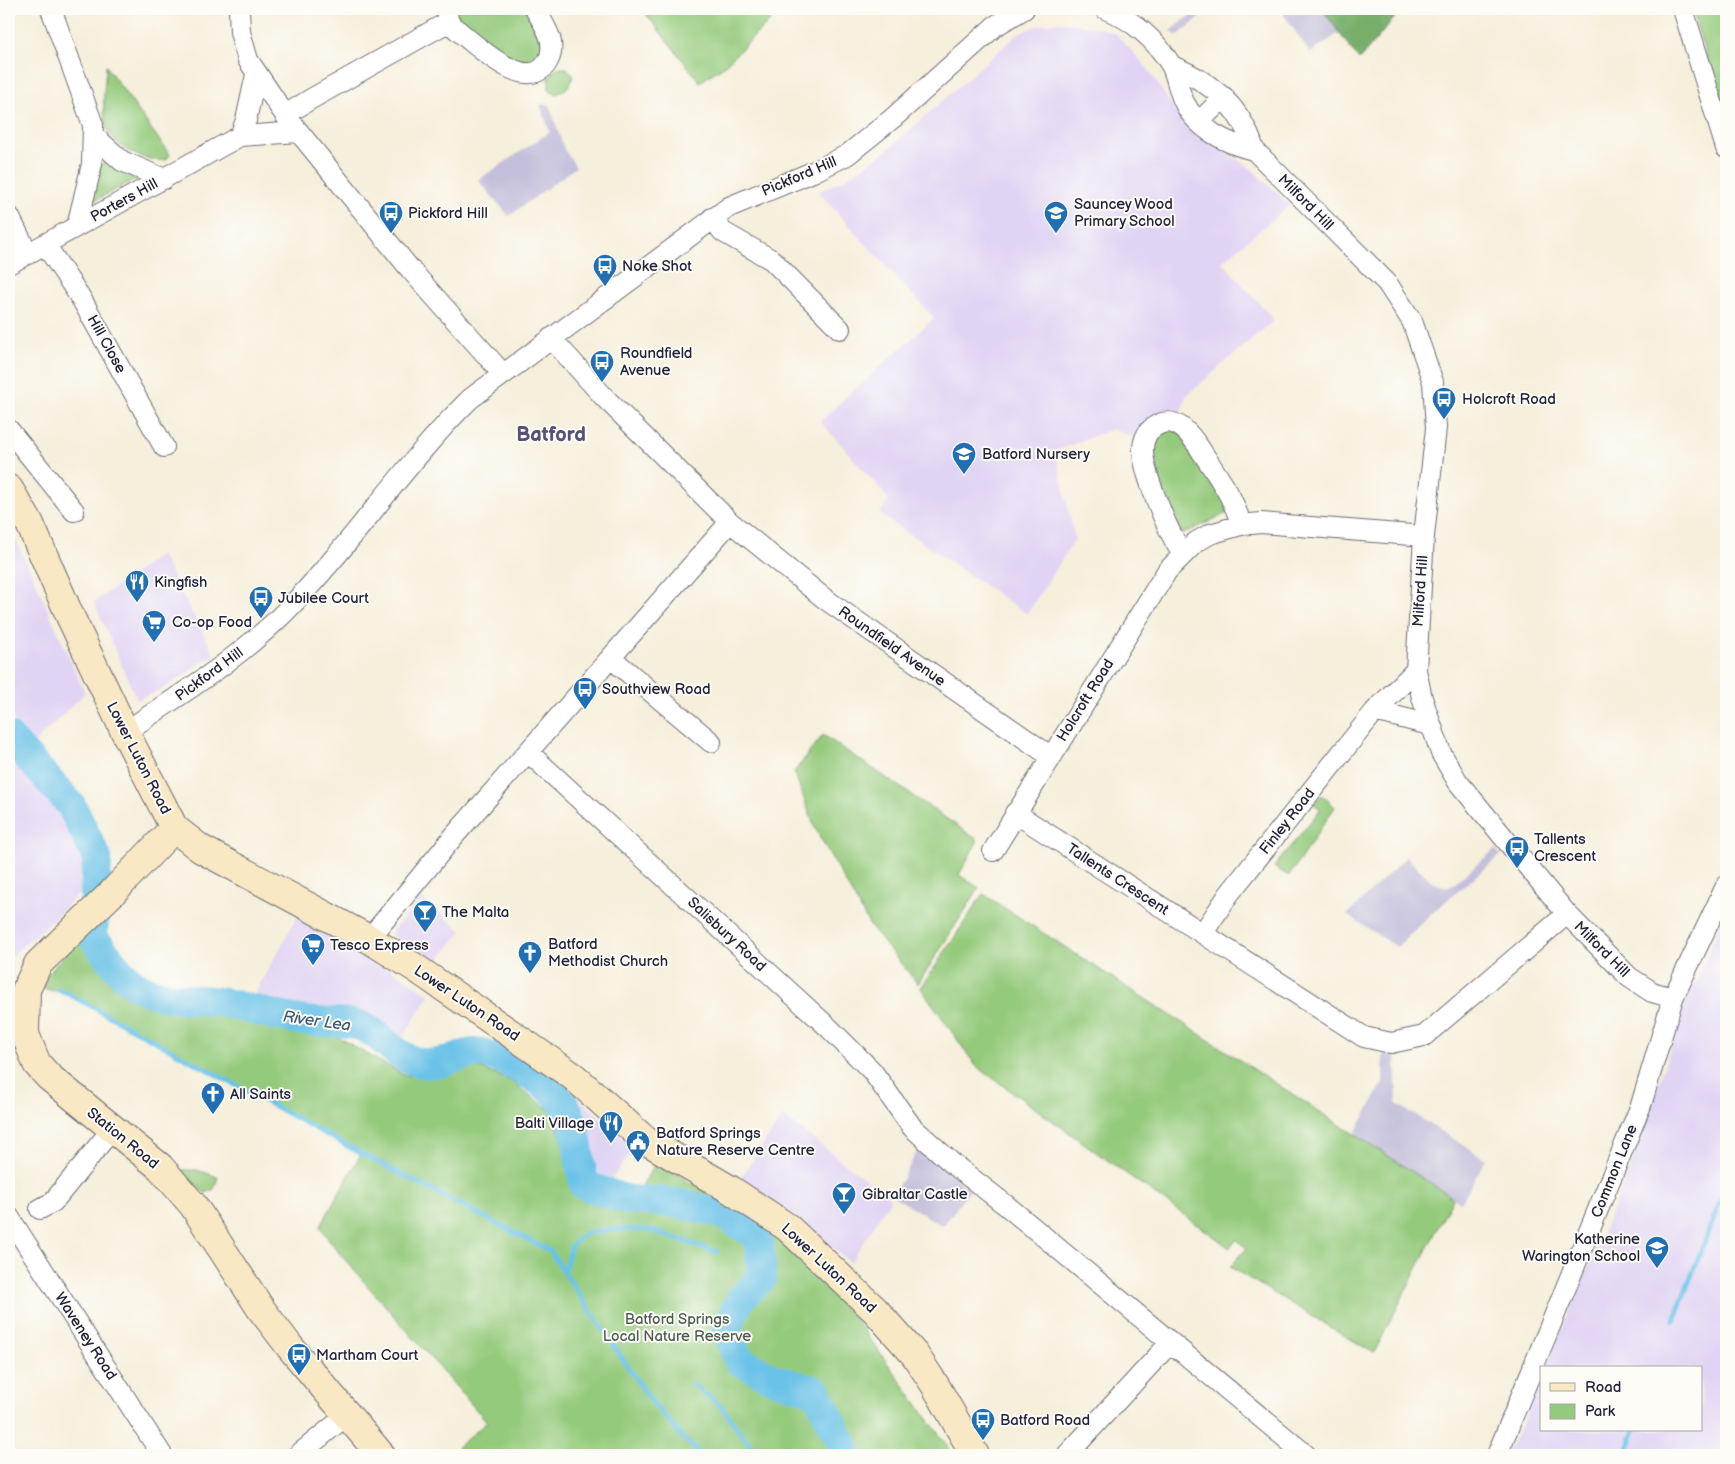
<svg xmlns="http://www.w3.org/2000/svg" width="1735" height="1464" font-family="'Balsamiq Sans',sans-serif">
  <rect width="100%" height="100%" fill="#fdfcf7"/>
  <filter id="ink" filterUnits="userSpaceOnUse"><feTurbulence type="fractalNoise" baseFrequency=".02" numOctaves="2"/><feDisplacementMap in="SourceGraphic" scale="10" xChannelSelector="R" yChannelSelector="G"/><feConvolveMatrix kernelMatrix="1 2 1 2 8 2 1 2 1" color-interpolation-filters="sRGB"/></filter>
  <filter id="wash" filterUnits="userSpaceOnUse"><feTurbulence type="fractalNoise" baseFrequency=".0096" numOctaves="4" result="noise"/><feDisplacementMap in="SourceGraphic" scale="20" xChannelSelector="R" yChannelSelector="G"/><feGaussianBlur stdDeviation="1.12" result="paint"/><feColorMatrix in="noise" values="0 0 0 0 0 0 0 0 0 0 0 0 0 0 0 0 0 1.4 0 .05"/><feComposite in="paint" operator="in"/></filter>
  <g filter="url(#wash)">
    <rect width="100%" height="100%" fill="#f5efdb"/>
    <path fill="#e0d4f4" d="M 1060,22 L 1098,27 L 1116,34 L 1149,70 L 1179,117 L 1193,134 L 1247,165 L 1290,205 L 1222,262 L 1274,320 L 1186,396 L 1180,414 L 1157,414 L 1142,424 L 1133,437 L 1112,429 L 1055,451 L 1075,539 L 1027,614 L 880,514 L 889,499 L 820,421 L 934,318 L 818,192 L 847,178 L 885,152 L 1020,32 L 1040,25 Z
      M 9,527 L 32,574 L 85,693 L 34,743 L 9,715 Z
      M 161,555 L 214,654 L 165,688 L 137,700 L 94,602 Z
      M 9,742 L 23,762 L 57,802 L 78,838 L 86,857 L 88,874 L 84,888 L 61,912 L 9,958 Z
      M 421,898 L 462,931 L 434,965 L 390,934 Z
      M 297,917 L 369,955 L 430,995 L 399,1043 L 366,1018 L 350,1012 L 299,1010 L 251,1000 Z
      M 1722,920 L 1726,922 L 1726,1455 L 1505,1455 L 1521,1426 L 1541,1378 L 1541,1430 L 1701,1430 L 1701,1368 L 1546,1368 L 1629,1170 L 1685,1006 Z
      M 574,1094 L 634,1148 L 604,1190 L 599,1186 L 590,1167 Z
      M 783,1116 L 891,1199 L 850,1263 L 805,1223 L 740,1179 Z"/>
    <path fill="#c4c0db" d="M 1198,9 L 1211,9 L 1177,36 L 1171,31 Z
      M 1280,9 L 1322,9 L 1339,33 L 1310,53 Z
      M 549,104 L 564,149 L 576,167 L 509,216 L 478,180 L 550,132 L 540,105 Z
      M 1495,849 L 1501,855 L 1434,911 L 1397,947 L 1347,915 L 1406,857 L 1434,883 L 1447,887 L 1455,883 Z
      M 1383,1054 L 1395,1054 L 1397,1104 L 1486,1159 L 1461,1203 L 1354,1135 L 1383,1083 Z
      M 919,1148 L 970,1190 L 943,1226 L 893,1196 Z"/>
    <path fill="#94ca7b" stroke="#5b765b" d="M 451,9 L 530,9 L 544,33 L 540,59 L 522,66 L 462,26 Z
      M 642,9 L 771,9 L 776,15 L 725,65 L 700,82 Z
      M 1692,9 L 1726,9 L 1726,123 Z
      M 106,66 L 170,155 L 166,160 C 143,162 109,147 105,121 C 102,104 105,83 106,66 Z
      M 557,68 L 567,68 L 573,75 C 572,84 565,92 556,94 L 549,89 L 549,77 Z
      M 106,161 L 110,161 L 136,179 L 92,202 L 100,165 Z
      M 1178,431 L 1225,499 L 1227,513 L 1183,534 L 1179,532 L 1149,453 L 1157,432 Z
      M 823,735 L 978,840 L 959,875 L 979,888 L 918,984 L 870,926 L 815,828 L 794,772 Z
      M 1322,795 L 1335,807 L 1289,876 L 1274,867 L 1320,810 L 1314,804 Z
      M 983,894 L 1453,1198 L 1374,1353 L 1230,1267 L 1247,1248 L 1236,1240 L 1230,1248 L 976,1066 L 921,988 Z
      M 84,933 L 92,950 L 106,960 L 119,978 L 136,992 L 156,1000 L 193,1002 L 267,1015 L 294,1024 L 320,1027 L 404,1075 L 442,1076 L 470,1064 L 511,1081 L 551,1111 L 577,1176 L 628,1208 L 657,1161 L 779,1240 L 857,1321 L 954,1455 L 448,1455 L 487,1422 L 339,1253 L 320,1227 L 361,1154 L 65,992 L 43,989 L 45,977 Z
      M 174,1170 L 197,1170 L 218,1177 L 214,1189 L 205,1193 Z"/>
    <path fill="#77ae6b" stroke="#4c6853" d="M 1322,9 L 1402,9 L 1359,60 Z"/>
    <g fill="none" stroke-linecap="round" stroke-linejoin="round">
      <path stroke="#6bc2e8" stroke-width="5" d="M 57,990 L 65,992 L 362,1154 L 550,1251 L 649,1398 L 681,1436 L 701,1455
        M 564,1272 L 571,1246 L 585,1233 L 618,1229 L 650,1230 L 717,1252
        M 1674,1320 L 1726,1187
        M 692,1384 L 721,1406 L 757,1455
        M 1626,1455 L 1635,1430"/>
      <path stroke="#6bc2e8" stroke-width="30" d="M 9,737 L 71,805 L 97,858 L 93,937 C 105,952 117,971 133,983 C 159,1001 191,998 220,1002 C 251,1008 285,1020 316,1022 C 329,1023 341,1021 354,1024 C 379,1029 390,1054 414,1061 C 441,1070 453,1054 476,1053 C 492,1053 504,1061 518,1068 C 579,1101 573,1122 584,1185 L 627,1200 L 670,1202 L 721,1213 L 758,1236 L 762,1278 L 741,1298 L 726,1328 L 738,1360 L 774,1379 L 816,1391 L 848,1455"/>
    </g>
  </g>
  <g filter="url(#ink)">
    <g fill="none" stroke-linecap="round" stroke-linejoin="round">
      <defs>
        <path id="minor" d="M 51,9 L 93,125 L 92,164 L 77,226
          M 239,9 L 240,32 L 248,60 L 285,115 L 410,269 L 503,374
          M 447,9 L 448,22 C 467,37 528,99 548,61 C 558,42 544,25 535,9
          M 1105,9 C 1132,19 1156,40 1171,65 C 1177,76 1178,90 1184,102 C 1197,129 1227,144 1254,150
          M 1683,9 L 1726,148
          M 1172,66 C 1212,82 1242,108 1254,150 L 1387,283 L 1412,321 L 1433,382 L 1436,428 L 1424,536 L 1416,670 L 1422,698 L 1441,753 L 1458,782 L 1567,914 L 1629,977 L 1652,992 L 1673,998
          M 285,115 L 311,99 L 448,22
          M 1199,122 L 1224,97
          M 240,136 L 246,120 L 256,75
          M 95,137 L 122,161 L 164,179
          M 9,216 L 28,254
          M 712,218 L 723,232 L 772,260 L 840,329
          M 45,244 L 82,300 L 164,447
          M 9,264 L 240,136 L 299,132
          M 551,338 L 604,397 L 730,522 L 825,599 L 1050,756
          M 9,430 L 74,511
          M 1182,553 C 1169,534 1143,473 1143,450 C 1143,442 1146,432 1154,427 C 1180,409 1198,447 1210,464 C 1223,484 1235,501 1241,525
          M 611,658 L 711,742
          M 1375,711 L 1430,725
          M 125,732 C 181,694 240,658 288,609 C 353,543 404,464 470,399 L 729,207 L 815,171 L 847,155 L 893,118 L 995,26 L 1024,9
          M 529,753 L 829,1028 L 872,1071 L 912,1127 L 953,1164 L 1007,1206 L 1306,1455
          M 1015,813 L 1364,1037 L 1391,1043 L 1424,1036 L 1567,914
          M 993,851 L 1167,571 L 1196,542 L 1210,534 L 1241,525 L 1261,523 L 1424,536
          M 1203,933 L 1229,894 L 1375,711 L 1416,670
          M 369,939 L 454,836 L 730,522
          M 40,1209 L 53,1202 L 113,1128
          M 9,1217 L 162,1455
          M 298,1455 L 347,1415
          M 1067,1455 L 1170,1343
          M 1497,1455 L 1641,1105 L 1673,998 L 1726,886"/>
        <path id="secondary" d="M 9,489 L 30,524 L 70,616 L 125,732 L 174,828 L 201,849 L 369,939 L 414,967 L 574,1077 L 645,1140 L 731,1190 L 787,1227 L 875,1310 L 915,1355 L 935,1385 L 975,1455
          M 174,828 L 113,892 L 38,964 L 26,990 L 25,1034 L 37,1064 L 49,1077 L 160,1167 L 193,1205 L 261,1309 L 290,1347 L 381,1455"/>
      </defs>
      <use href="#minor" stroke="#6c6a73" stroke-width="22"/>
      <use href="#secondary" stroke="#6c6a73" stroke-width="30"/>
      <use href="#minor" stroke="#fff" stroke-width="20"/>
      <use href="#secondary" stroke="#f8e8c3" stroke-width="28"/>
    </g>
  </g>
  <defs>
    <symbol id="bus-pin" viewBox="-11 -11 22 30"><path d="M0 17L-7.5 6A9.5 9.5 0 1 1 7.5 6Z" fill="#1f6fb2" stroke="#fdfcf7"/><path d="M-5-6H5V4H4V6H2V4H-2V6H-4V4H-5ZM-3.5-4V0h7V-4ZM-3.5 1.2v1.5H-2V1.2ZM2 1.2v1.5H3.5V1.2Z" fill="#fff"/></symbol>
    <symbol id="school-pin" viewBox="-11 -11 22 30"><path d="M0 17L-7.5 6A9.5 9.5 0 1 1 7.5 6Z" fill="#1f6fb2" stroke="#fdfcf7"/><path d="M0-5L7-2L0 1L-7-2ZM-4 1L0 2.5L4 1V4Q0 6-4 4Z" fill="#fff"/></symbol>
    <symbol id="restaurant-pin" viewBox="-11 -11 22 30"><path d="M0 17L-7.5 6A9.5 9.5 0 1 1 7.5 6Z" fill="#1f6fb2" stroke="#fdfcf7"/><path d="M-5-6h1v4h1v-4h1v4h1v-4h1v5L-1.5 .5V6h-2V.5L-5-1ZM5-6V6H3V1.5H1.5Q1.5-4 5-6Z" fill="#fff"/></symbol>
    <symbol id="supermarket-pin" viewBox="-11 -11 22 30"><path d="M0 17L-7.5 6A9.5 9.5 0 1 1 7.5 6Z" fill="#1f6fb2" stroke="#fdfcf7"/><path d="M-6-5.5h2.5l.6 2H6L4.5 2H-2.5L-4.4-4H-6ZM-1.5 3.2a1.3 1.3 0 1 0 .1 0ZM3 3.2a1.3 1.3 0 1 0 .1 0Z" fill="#fff"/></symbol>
    <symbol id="bar-pin" viewBox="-11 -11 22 30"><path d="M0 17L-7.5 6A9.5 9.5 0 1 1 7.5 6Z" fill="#1f6fb2" stroke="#fdfcf7"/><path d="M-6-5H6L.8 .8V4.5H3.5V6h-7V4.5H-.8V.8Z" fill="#fff"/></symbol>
    <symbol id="church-pin" viewBox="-11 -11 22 30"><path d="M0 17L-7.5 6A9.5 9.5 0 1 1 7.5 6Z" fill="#1f6fb2" stroke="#fdfcf7"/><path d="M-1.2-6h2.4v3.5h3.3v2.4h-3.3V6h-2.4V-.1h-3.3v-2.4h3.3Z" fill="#fff"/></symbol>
    <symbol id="civic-pin" viewBox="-11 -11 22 30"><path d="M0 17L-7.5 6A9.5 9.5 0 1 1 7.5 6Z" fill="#1f6fb2" stroke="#fdfcf7"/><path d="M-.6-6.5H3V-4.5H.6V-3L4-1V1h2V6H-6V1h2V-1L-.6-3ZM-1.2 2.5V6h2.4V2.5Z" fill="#fff"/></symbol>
  </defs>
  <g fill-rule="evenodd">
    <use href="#bus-pin" x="377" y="199" width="28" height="38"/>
    <use href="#school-pin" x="1042" y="199" width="28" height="38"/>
    <use href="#bus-pin" x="591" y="252" width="28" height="38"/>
    <use href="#bus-pin" x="588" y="348" width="28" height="38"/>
    <use href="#bus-pin" x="1430" y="385" width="28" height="38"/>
    <use href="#school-pin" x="950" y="440" width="28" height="38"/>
    <use href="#restaurant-pin" x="123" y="568" width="28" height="38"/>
    <use href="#bus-pin" x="247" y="584" width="28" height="38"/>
    <use href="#supermarket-pin" x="140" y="608" width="28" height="38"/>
    <use href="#bus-pin" x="571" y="675" width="28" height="38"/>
    <use href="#bus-pin" x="1503" y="834" width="28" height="38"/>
    <use href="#bar-pin" x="411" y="898" width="28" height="38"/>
    <use href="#supermarket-pin" x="299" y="931" width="28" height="38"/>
    <use href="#church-pin" x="516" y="939" width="28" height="38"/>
    <use href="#church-pin" x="199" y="1080" width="28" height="38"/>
    <use href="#restaurant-pin" x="597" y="1109" width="28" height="38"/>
    <use href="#civic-pin" x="624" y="1128" width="28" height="38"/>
    <use href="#bar-pin" x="830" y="1180" width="28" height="38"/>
    <use href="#school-pin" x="1643" y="1234" width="28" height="38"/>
    <use href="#bus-pin" x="285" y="1341" width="28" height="38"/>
    <use href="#bus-pin" x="969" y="1406" width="28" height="38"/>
  </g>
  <g text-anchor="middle" stroke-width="4" stroke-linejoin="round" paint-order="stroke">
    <g font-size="15" fill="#22223b" stroke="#fdfcf7">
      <text transform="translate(799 176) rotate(-23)" y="5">Pickford Hill</text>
      <text transform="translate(124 200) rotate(-29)" y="5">Porters Hill</text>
      <text transform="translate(1306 202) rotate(45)" y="5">Milford Hill</text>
      <text transform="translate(107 344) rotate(61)" y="5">Hill Close</text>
      <text transform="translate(1420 591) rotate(-86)" y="5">Milford Hill</text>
      <text transform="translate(892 646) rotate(35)" y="5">Roundfield Avenue</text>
      <text transform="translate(209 674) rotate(-36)" y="5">Pickford Hill</text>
      <text transform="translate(1085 700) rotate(-58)" y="5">Holcroft Road</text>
      <text transform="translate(139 758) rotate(63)" y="5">Lower Luton Road</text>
      <text transform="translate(1287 821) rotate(-52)" y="5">Finley Road</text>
      <text transform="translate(1118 879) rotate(33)" y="5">Tallents Crescent</text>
      <text transform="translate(727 934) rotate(43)" y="5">Salisbury Road</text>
      <text transform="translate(1602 949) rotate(45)" y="5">Milford Hill</text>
      <text transform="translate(467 1003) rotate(34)" y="5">Lower Luton Road</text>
      <text transform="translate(123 1138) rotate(39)" y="5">Station Road</text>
      <text transform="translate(1614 1171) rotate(-68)" y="5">Common Lane</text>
      <text transform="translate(829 1268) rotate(43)" y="5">Lower Luton Road</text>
      <text transform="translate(86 1336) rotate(57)" y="5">Waveney Road</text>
    </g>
    <g font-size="15" fill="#22223b" stroke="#fdfcf7" text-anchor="start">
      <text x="1074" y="209">Sauncey Wood<tspan x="1074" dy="17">Primary School</tspan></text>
      <text x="408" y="218">Pickford Hill</text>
      <text x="622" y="271">Noke Shot</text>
      <text x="620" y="358">Roundfield<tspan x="620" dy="17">Avenue</tspan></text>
      <text x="1462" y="404">Holcroft Road</text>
      <text x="982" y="459">Batford Nursery</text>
      <text x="154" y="587">Kingfish</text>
      <text x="278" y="603">Jubilee Court</text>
      <text x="172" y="627">Co-op Food</text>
      <text x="602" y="694">Southview Road</text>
      <text x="1534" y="844">Tallents<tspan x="1534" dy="17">Crescent</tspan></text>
      <text x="442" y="917">The Malta</text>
      <text x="548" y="949">Batford<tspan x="548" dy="17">Methodist Church</tspan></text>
      <text x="330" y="950">Tesco Express</text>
      <text x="230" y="1099">All Saints</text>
      <text x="594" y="1128" text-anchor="end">Balti Village</text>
      <text x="656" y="1138">Batford Springs<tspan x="656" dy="17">Nature Reserve Centre</tspan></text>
      <text x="862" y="1199">Gibraltar Castle</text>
      <text x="1640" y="1244" text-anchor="end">Katherine<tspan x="1640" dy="17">Warington School</tspan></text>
      <text x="316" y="1360">Martham Court</text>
      <text x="1000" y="1425">Batford Road</text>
    </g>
    <g font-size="15" fill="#4a5d51" stroke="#fdfcf7">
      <text x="677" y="1324">Batford Springs<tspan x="677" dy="17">Local Nature Reserve</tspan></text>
    </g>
    <g font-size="16" font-style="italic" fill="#3c5a78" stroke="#fdfcf7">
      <text transform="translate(317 1020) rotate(8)" y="6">River Lea</text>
    </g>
    <g font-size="20" font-weight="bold" fill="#555177" stroke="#fdfcf7">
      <text x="551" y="441">Batford</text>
    </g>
  </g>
  <rect width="1735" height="1464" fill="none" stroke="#fdfcf7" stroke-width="30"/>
  <rect x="1540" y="1366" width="162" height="65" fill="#fdfcf7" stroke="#a5a5ac"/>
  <rect x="1550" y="1383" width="25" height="8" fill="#f8e8c3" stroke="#a5a5ac"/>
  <text x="1585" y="1392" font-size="15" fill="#22223b">Road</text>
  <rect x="1550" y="1404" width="25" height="15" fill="#94ca7b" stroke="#a5a5ac"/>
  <text x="1585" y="1416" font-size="15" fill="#22223b">Park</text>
</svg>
